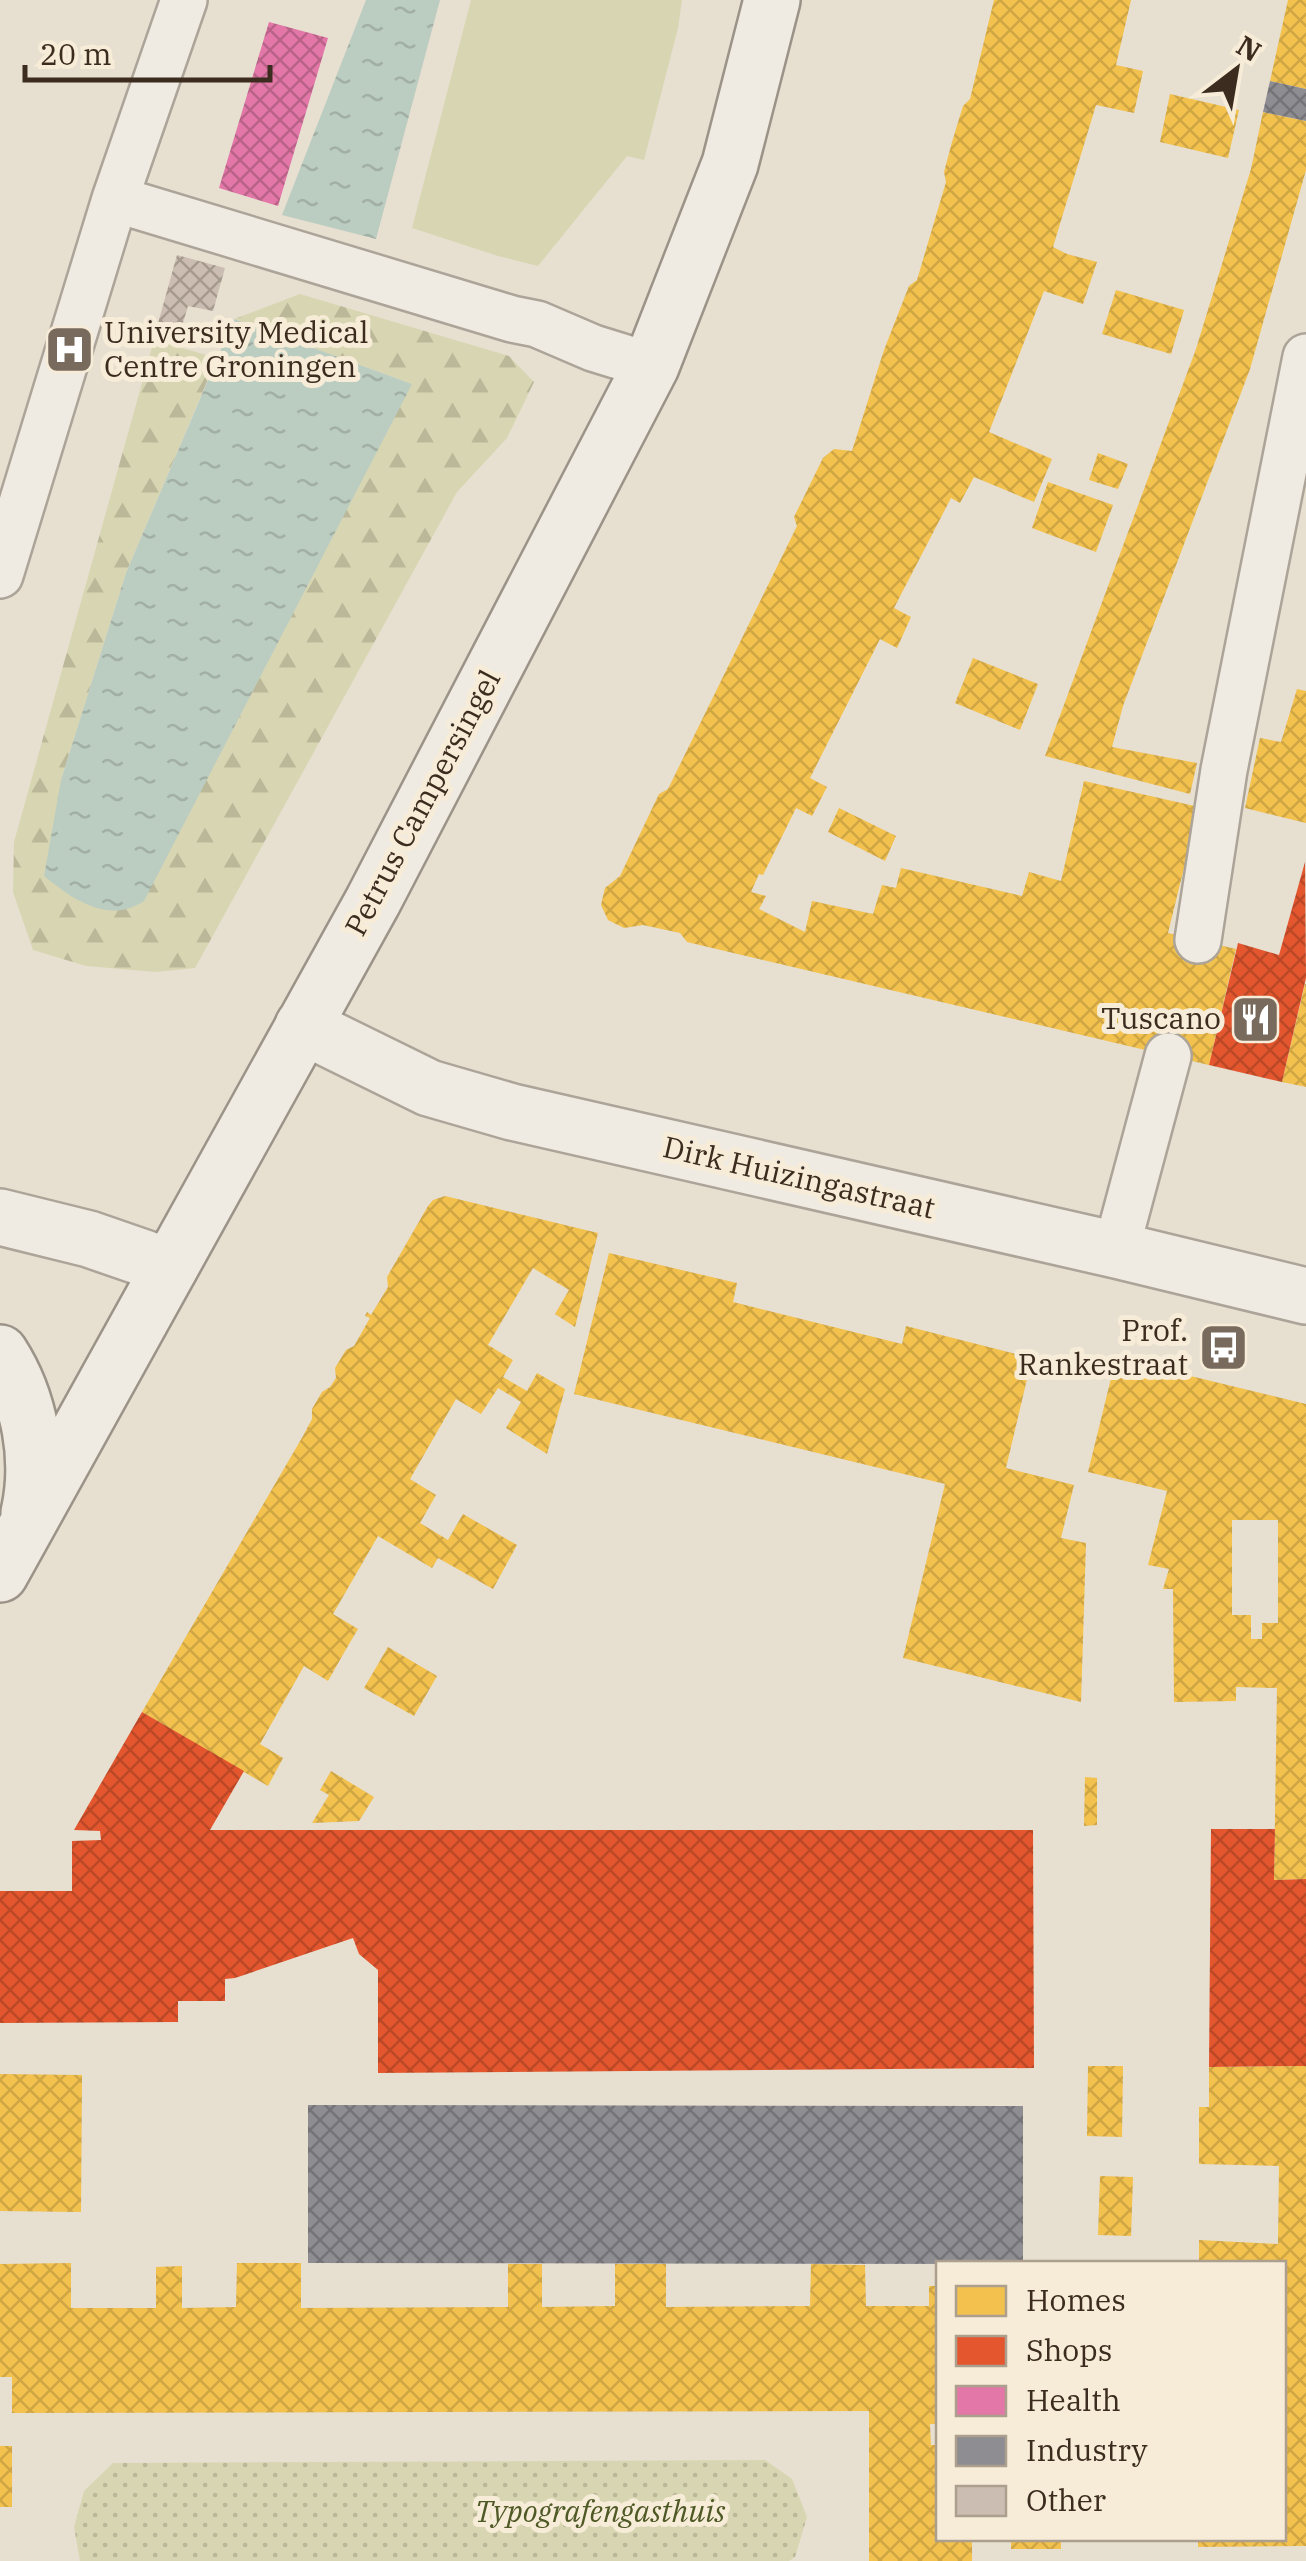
<svg xmlns="http://www.w3.org/2000/svg" width="1306" height="2561" font-family="'IBM Plex Serif',serif">
  <defs>
    <pattern id="forest-firs" width="22" height="20" patternUnits="userSpaceOnUse" patternTransform="scale(2.5)"><rect width="22" height="20" fill="#d8d6b2"/><path d="M5 1l3.5 6h-7zM16 11l3.5 6h-7z" fill="#bab899"/></pattern>
    <pattern id="garden-dots" width="8" height="8" patternUnits="userSpaceOnUse" patternTransform="scale(2.5)"><rect width="8" height="8" fill="#d8d6b2"/><path d="M2 2h.1M6 6h.1" fill="none" stroke="#bab899" stroke-width="1.8" stroke-linecap="round"/></pattern>
    <pattern id="water-ripples" width="26" height="14" patternUnits="userSpaceOnUse" patternTransform="scale(2.5)"><rect width="26" height="14" fill="#bbccc1"/><path d="M2 4q2-2 4 0t4 0M15 11q2-2 4 0t4 0" fill="none" stroke="#a2afa5"/></pattern>
    <pattern id="homes-cross-hatch" width="8" height="8" patternUnits="userSpaceOnUse" patternTransform="scale(2.5)"><rect width="8" height="8" fill="#f2c14e"/><path d="M0 0l8 8M0 8l8-8" fill="none" stroke="#d0a644"/></pattern>
    <pattern id="shops-cross-hatch" width="8" height="8" patternUnits="userSpaceOnUse" patternTransform="scale(2.5)"><rect width="8" height="8" fill="#e4572e"/><path d="M0 0l8 8M0 8l8-8" fill="none" stroke="#ba4827"/></pattern>
    <pattern id="health-cross-hatch" width="8" height="8" patternUnits="userSpaceOnUse" patternTransform="scale(2.5)"><rect width="8" height="8" fill="#e377a8"/><path d="M0 0l8 8M0 8l8-8" fill="none" stroke="#b96288"/></pattern>
    <pattern id="industry-cross-hatch" width="8" height="8" patternUnits="userSpaceOnUse" patternTransform="scale(2.5)"><rect width="8" height="8" fill="#8d8d92"/><path d="M0 0l8 8M0 8l8-8" fill="none" stroke="#747377"/></pattern>
    <pattern id="building-cross-hatch" width="8" height="8" patternUnits="userSpaceOnUse" patternTransform="scale(2.5)"><rect width="8" height="8" fill="#cbbdb1"/><path d="M0 0l8 8M0 8l8-8" fill="none" stroke="#a69a8f"/></pattern>
  </defs>
  <rect width="100%" height="100%" fill="#e7dfd0"/>
  <path fill="#d8d6b2" d="M 471,0 L 682,0 L 678,28 L 644,160 L 627,156 L 538,266 L 498,256 L 412,228 Z"/>
  <path fill="url(#forest-firs)" d="M 300,294 L 509,356 L 534,382 L 507,438 L 457,492 L 195,968 L 156,972 L 86,966 L 33,950 L 13,892 L 14,842 L 154,340 L 217,358 L 126,573 L 61,780 L 412,384 L 234,319 Z"/>
  <path fill="url(#garden-dots)" d="M 765,2460 L 792,2479 L 807,2517 L 795,2557 L 789,2561 L 80,2561 L 74,2527 L 84,2491 L 113,2463 Z"/>
  <path fill="url(#water-ripples)" d="M 366,0 L 440,0 L 376,239 L 282,215 Z
    M 234,319 L 412,384 L 144,901 C 109,925 72,899 44,876 L 61,780 L 126,573 Z"/>
  <path fill="url(#homes-cross-hatch)" fill-rule="evenodd" d="M 994,0 L 1131,0 L 1116,65 L 1143,71 L 1134,113 L 1096,105 L 1053,247 L 1067,254 L 1097,262 L 1083,304 L 1044,291 L 989,432 L 1052,459 L 1034,502 L 974,477 L 960,503 L 951,498 L 894,608 L 911,617 L 897,648 L 880,639 L 810,778 L 827,787 L 812,816 L 796,808 L 763,875 L 759,874 L 751,892 L 766,896 L 759,909 L 805,932 L 812,901 L 873,914 L 882,885 L 896,888 L 901,868 L 1022,896 L 1029,872 L 1061,881 L 1084,781 L 1199,807 L 1168,933 L 1236,949 L 1209,1065 L 687,942 L 680,933 L 643,925 L 624,928 L 608,920 L 601,905 L 605,888 L 620,876 L 659,794 L 668,789 L 797,526 L 794,517 L 823,458 L 834,449 L 852,451 L 884,350 L 909,286 L 917,280 L 946,182 L 944,172 L 952,142 L 963,106 L 970,99 Z
    M 1288,0 L 1306,0 L 1306,89 L 1270,81 Z
    M 1170,94 L 1239,110 L 1228,158 L 1160,142 Z
    M 1263,112 L 1306,121 L 1306,170 L 1250,369 L 1123,706 L 1112,747 L 1197,763 L 1190,794 L 1045,756 L 1196,349 L 1251,169 Z
    M 1116,290 L 1184,310 L 1171,354 L 1102,334 Z
    M 1098,453 L 1128,464 L 1118,489 L 1089,480 Z
    M 1048,482 L 1113,505 L 1096,552 L 1032,528 Z
    M 973,658 L 1038,684 L 1020,730 L 955,703 Z
    M 1297,689 L 1306,691 L 1306,823 L 1245,808 L 1260,738 L 1281,742 Z
    M 839,808 L 896,836 L 885,861 L 828,832 Z
    M 1305,984 L 1306,984 L 1306,1087 L 1282,1082 Z
    M 445,1196 L 598,1233 L 575,1327 L 555,1314 L 569,1290 L 533,1268 L 488,1345 L 513,1360 L 503,1377 L 527,1391 L 537,1373 L 565,1389 L 547,1454 L 506,1428 L 521,1402 L 498,1388 L 481,1414 L 456,1399 L 410,1479 L 436,1495 L 420,1523 L 448,1540 L 463,1514 L 517,1545 L 493,1589 L 438,1558 L 432,1568 L 378,1536 L 333,1614 L 358,1629 L 345,1651 L 328,1681 L 304,1666 L 260,1744 L 283,1758 L 268,1786 L 142,1712 L 303,1436 L 312,1419 L 312,1409 L 322,1392 L 330,1387 L 336,1378 L 335,1368 L 346,1350 L 354,1346 L 370,1318 L 365,1316 L 367,1312 L 371,1315 L 388,1287 L 387,1277 L 428,1206 L 433,1200 Z
    M 609,1253 L 737,1283 L 733,1302 L 902,1344 L 906,1326 L 1032,1358 L 1006,1468 L 1074,1485 L 1061,1538 L 1086,1543 L 1081,1702 L 903,1658 L 945,1484 L 574,1394 Z
    M 1116,1358 L 1306,1404 L 1306,1879 L 1274,1880 L 1277,1688 L 1236,1687 L 1236,1701 L 1174,1702 L 1173,1589 L 1163,1589 L 1169,1569 L 1148,1565 L 1167,1491 L 1088,1472 ZM 1232,1520 L 1278,1520 L 1278,1623 L 1262,1623 L 1262,1639 L 1251,1639 L 1251,1615 L 1232,1615 Z
    M 388,1647 L 437,1676 L 414,1716 L 364,1688 Z
    M 331,1771 L 374,1797 L 359,1821 L 312,1823 L 329,1795 L 320,1790 Z
    M 1085,1777 L 1097,1778 L 1097,1825 L 1084,1826 Z
    M 1088,2066 L 1123,2066 L 1122,2137 L 1087,2136 Z
    M 1306,2066 L 1306,2546 L 1198,2547 L 1198,2538 L 1284,2538 L 1284,2264 L 1199,2264 L 1199,2240 L 1278,2244 L 1279,2166 L 1199,2164 L 1199,2107 L 1209,2107 L 1209,2067 Z
    M 0,2074 L 82,2075 L 81,2212 L 0,2211 Z
    M 1100,2176 L 1133,2177 L 1131,2236 L 1098,2235 Z
    M 71,2263 L 71,2308 L 156,2308 L 156,2267 L 182,2266 L 182,2308 L 236,2307 L 237,2263 L 301,2263 L 301,2308 L 508,2307 L 508,2264 L 542,2264 L 542,2307 L 615,2306 L 615,2264 L 666,2264 L 666,2307 L 810,2306 L 811,2264 L 865,2265 L 866,2306 L 929,2306 L 929,2286 L 938,2286 L 938,2424 L 930,2424 L 931,2445 L 938,2445 L 938,2538 L 972,2538 L 972,2561 L 869,2561 L 869,2411 L 12,2413 L 12,2377 L 0,2377 L 0,2264 Z
    M 0,2446 L 12,2446 L 12,2507 L 0,2507 Z
    M 1011,2538 L 1061,2538 L 1061,2549 L 1011,2549 Z"/>
  <path fill="url(#shops-cross-hatch)" d="M 1305,862 L 1306,978 L 1282,1082 L 1209,1065 L 1238,943 L 1279,955 Z
    M 142,1712 L 244,1771 L 210,1830 L 1033,1830 L 1034,2068 L 378,2073 L 378,1970 L 359,1954 L 353,1938 L 235,1978 L 225,1979 L 225,2001 L 178,2001 L 178,2022 L 0,2023 L 0,1891 L 72,1891 L 72,1841 L 101,1840 L 100,1831 L 74,1830 Z
    M 1211,1829 L 1275,1829 L 1274,1880 L 1306,1879 L 1306,2066 L 1209,2067 Z"/>
  <path fill="url(#health-cross-hatch)" d="M 269,22 L 328,38 L 278,206 L 219,188 Z"/>
  <path fill="url(#industry-cross-hatch)" d="M 1270,81 L 1306,89 L 1306,121 L 1263,112 Z
    M 308,2105 L 1023,2106 L 1023,2264 L 308,2263 Z"/>
  <path fill="url(#building-cross-hatch)" d="M 177,255 L 225,268 L 213,311 L 188,306 L 180,333 L 157,327 Z"/>
  <g fill="none" stroke-linecap="round" stroke-linejoin="round">
    <defs>
      <path id="service" d="M 115,199 L 512,319 L 537,324 L 593,348 L 651,366
        M 0,575 L 115,199 L 184,0
        M 1198,940 L 1224,770 L 1306,357
        M 1116,1250 L 1168,1056"/>
      <path id="minor" d="M 303,1026 L 429,1088 L 512,1112 L 1116,1250 L 1306,1296"/>
      <path id="tertiary" d="M 0,1217 L 89,1239 L 170,1267"/>
      <path id="secondary" d="M 0,1353 C 30,1399 41,1459 29,1513
        M 0,1574 L 373,901 L 651,366 L 730,164 L 772,0"/>
    </defs>
    <use href="#service" stroke="#aca498" stroke-width="50"/>
    <use href="#minor" stroke="#aca498" stroke-width="60"/>
    <use href="#tertiary" stroke="#aca498" stroke-width="60"/>
    <use href="#secondary" stroke="#9c9388" stroke-width="60"/>
    <use href="#service" stroke="#efeae2" stroke-width="45"/>
    <use href="#minor" stroke="#efeae2" stroke-width="55"/>
    <use href="#tertiary" stroke="#efeae2" stroke-width="55"/>
    <use href="#secondary" stroke="#efeae2" stroke-width="55"/>
  </g>
  <defs>
    <symbol id="hospital-square" viewBox="-11 -11 22 22"><rect x="-9" y="-9" width="18" height="18" rx="4" fill="#786b5d" stroke="#f7ecd7"/><path d="M-5-5h3v3.5h4V-5h3V5h-3V1.5h-4V5h-3Z" fill="#fff"/></symbol>
    <symbol id="restaurant-square" viewBox="-11 -11 22 22"><rect x="-9" y="-9" width="18" height="18" rx="4" fill="#786b5d" stroke="#f7ecd7"/><path d="M-5-6h1v4h1v-4h1v4h1v-4h1v5L-1.5 .5V6h-2V.5L-5-1ZM5-6V6H3V1.5H1.5Q1.5-4 5-6Z" fill="#fff"/></symbol>
    <symbol id="bus-square" viewBox="-11 -11 22 22"><rect x="-9" y="-9" width="18" height="18" rx="4" fill="#786b5d" stroke="#f7ecd7"/><path d="M-5-6H5V4H4V6H2V4H-2V6H-4V4H-5ZM-3.5-4V0h7V-4ZM-3.5 1.2v1.5H-2V1.2ZM2 1.2v1.5H3.5V1.2Z" fill="#fff"/></symbol>
  </defs>
  <g fill-rule="evenodd">
    <use href="#hospital-square" x="42" y="322" width="55" height="55"/>
    <use href="#restaurant-square" x="1228" y="992" width="55" height="55"/>
    <use href="#bus-square" x="1196" y="1320" width="55" height="55"/>
  </g>
  <g text-anchor="middle" stroke-width="10" stroke-linejoin="round" paint-order="stroke">
    <g font-size="30" fill="#3c2c1f" stroke="#f7ecd7" text-anchor="end">
      <text x="104" y="343" text-anchor="start">University Medical<tspan x="104" dy="34">Centre Groningen</tspan></text>
      <text x="1221" y="1029">Tuscano</text>
      <text x="1188" y="1341">Prof.<tspan x="1188" dy="34">Rankestraat</tspan></text>
    </g>
    <g font-size="30" fill="#3c2c1f" stroke="#f7ecd7">
      <text transform="translate(423 803) rotate(-62)" y="10">Petrus Campersingel</text>
      <text transform="translate(799 1178) rotate(13)" y="10">Dirk Huizingastraat</text>
    </g>
    <g font-size="30" font-style="italic" fill="#4e5926" stroke="#f7ecd7">
      <text x="600" y="2522">Typografengasthuis</text>
    </g>
  </g>
  <rect x="936" y="2261" width="350" height="280" fill="#f7ecd7" stroke="#ac9f8d" stroke-width="2.5"/>
  <rect x="956" y="2286" width="50" height="30" fill="#f2c14e" stroke="#ac9f8d" stroke-width="2.5"/>
  <text x="1026" y="2311" font-size="30" fill="#3c2c1f">Homes</text>
  <rect x="956" y="2336" width="50" height="30" fill="#e4572e" stroke="#ac9f8d" stroke-width="2.5"/>
  <text x="1026" y="2361" font-size="30" fill="#3c2c1f">Shops</text>
  <rect x="956" y="2386" width="50" height="30" fill="#e377a8" stroke="#ac9f8d" stroke-width="2.5"/>
  <text x="1026" y="2411" font-size="30" fill="#3c2c1f">Health</text>
  <rect x="956" y="2436" width="50" height="30" fill="#8d8d92" stroke="#ac9f8d" stroke-width="2.5"/>
  <text x="1026" y="2461" font-size="30" fill="#3c2c1f">Industry</text>
  <rect x="956" y="2486" width="50" height="30" fill="#cbbdb1" stroke="#ac9f8d" stroke-width="2.5"/>
  <text x="1026" y="2511" font-size="30" fill="#3c2c1f">Other</text>
  <g transform="translate(1236 70) rotate(31)" stroke="#f7ecd7" stroke-width="8" paint-order="stroke">
  <path d="M0-8L18 38L0 25L-18 38Z" fill="#3c2c1f"/>
  <text y="-15" font-size="28" font-weight="bold" text-anchor="middle" fill="#3c2c1f">N</text>
  </g>
  <path d="M25 65v15h245v-15" fill="none" stroke="#3c2c1f" stroke-width="5"/>
  <text x="40" y="65" font-size="30" fill="#3c2c1f" stroke="#f7ecd7" stroke-width="8" paint-order="stroke">20 m</text>
</svg>
